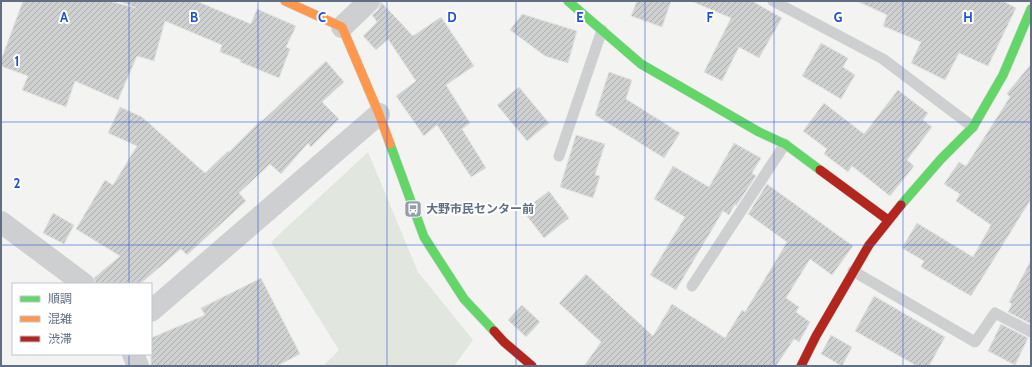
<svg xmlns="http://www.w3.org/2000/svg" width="1032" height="367" font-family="Cabin,'Noto Sans JP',sans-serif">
  <defs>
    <pattern id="building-hatch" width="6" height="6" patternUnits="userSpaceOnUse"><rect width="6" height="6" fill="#cfd1d1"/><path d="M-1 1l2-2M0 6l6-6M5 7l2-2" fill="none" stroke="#abaeaf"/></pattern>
  </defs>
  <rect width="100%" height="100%" fill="#f3f4f1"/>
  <path fill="#e1e7df" d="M 368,152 L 418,272 L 473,340 L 454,366 L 323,366 L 339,350 L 271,242 Z"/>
  <path fill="url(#building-hatch)" stroke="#e2e2e1" d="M 23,1 L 109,1 L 136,8 L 119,1 L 196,1 L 251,24 L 257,9 L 296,26 L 286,47 L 290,49 L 279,78 L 240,62 L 241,60 L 220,52 L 222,45 L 165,21 L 154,61 L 137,56 L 118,100 L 75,81 L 66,107 L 22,90 L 28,76 L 1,66 L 1,60 Z
    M 637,1 L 671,1 L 662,27 L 631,16 Z
    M 691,1 L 752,1 L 782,18 L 759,58 L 739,47 L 722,81 L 704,72 L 731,18 Z
    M 857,1 L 1003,1 L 1016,8 L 988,66 L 959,53 L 945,80 L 911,63 L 921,42 L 883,26 L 887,15 Z
    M 381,2 L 413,36 L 441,17 L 474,66 L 446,85 L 470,123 L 462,129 L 486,168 L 471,177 L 437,125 L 424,136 L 396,96 L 416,81 L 388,39 L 376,50 L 363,36 L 377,22 L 372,15 L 378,10 Z
    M 522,14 L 577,31 L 568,63 L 545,56 L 510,30 Z
    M 821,43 L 848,58 L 843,67 L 855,75 L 841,99 L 802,76 Z
    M 326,61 L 344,82 L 322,102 L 339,119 L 311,147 L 308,143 L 281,174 L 270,164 L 239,193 L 246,201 L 187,255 L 181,249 L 140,284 L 96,284 L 94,278 L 120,256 L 76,229 L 105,180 L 113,185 L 137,146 L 108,133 L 120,107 L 142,117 L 205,173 L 228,151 L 229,152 L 262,119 L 261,122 Z
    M 1031,64 L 1031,199 L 971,296 L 921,267 L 924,261 L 902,248 L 917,223 L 973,257 L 991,225 L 956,201 L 960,194 L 944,184 L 959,162 L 966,166 L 1010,97 L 1007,94 L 1008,92 Z
    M 609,72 L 632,80 L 626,99 L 680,133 L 664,158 L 595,115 Z
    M 519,87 L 549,123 L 527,141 L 497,105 Z
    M 898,90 L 928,113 L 923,120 L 932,127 L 907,160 L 914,166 L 890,196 L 852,166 L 848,172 L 824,154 L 827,149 L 803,131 L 824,103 L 864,134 Z
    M 576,135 L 605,144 L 595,175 L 600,176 L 593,198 L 560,187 Z
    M 734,143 L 761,158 L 752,173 L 756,176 L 736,206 L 735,204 L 729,215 L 723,211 L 676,290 L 650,275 L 685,217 L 654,199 L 673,166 L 709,187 Z
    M 767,184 L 853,246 L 832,275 L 810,259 L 786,298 L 799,307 L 796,312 L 810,322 L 799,342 L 794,339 L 776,366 L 584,366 L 601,342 L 559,303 L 586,274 L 653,336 L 672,304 L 725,338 L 742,310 L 745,312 L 787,242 L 748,214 Z
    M 549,191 L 569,218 L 544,238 L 523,211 Z
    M 53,213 L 74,225 L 64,244 L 43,233 Z
    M 1031,260 L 1031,324 L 1008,312 L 1012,304 L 1009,302 Z
    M 261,278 L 300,354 L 277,366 L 151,366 L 151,338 L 205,315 L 201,308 Z
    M 874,296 L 945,337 L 929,366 L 917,366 L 855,331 Z
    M 522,305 L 540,322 L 526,337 L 508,320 Z
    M 1001,324 L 1028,338 L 1015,365 L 988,351 Z
    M 831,335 L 852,347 L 842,366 L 821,354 Z"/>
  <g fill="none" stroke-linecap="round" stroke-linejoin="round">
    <defs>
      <path id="fast" d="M 568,1 L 641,64 L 759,132 L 785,144 L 820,170
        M 390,144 L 424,237 L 464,299 L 494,331
        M 901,205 L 941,159 L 973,127 L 1003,75 L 1031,9"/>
      <path id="slow" d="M 285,1 L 342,27 L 379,114 L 390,144"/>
      <path id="jam" d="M 820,170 L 888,220
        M 494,331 L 504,342 L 532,366
        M 801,366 L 816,336 L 869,245 L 901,205"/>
    </defs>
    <use href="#fast" stroke="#cfd1d1" stroke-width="10"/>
    <use href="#slow" stroke="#cfd1d1" stroke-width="10"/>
    <use href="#jam" stroke="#cfd1d1" stroke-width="10"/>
    <path stroke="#cecfd0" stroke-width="11" d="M 773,1 L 883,59 L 973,127
      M 559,156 L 602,30
      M 853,271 L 975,342 L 995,313 L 1031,332
      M 692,286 L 785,144"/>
    <path stroke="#cecfd0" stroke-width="22" d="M 342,27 L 369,1
      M 1,222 L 84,284
      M 151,311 L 379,114
      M 133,354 L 138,366"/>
    <use href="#fast" stroke="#63d668" stroke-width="9"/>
    <use href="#slow" stroke="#ff974d" stroke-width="9"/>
    <use href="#jam" stroke="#b3261e" stroke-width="9"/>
  </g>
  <path fill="none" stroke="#1d4ed8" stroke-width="1" stroke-opacity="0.55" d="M 129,1 L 129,284M 258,1 L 258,366M 387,1 L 387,366M 516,1 L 516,366M 645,1 L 645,366M 774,1 L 774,366M 903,1 L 903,366M 1,122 L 1031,122M 1,245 L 1031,245M 129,354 L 129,366"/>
  <defs>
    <symbol id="bus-square" viewBox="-11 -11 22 22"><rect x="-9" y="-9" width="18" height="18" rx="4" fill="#949eaa" stroke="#fff"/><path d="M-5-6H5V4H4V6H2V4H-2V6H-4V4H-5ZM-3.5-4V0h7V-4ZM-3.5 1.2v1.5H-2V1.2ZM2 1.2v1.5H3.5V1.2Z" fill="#fff"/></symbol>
  </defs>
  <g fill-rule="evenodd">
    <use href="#bus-square" x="403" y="199" width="20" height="20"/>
  </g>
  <g text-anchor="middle" stroke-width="4" stroke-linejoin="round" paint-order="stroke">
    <g font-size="12" font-weight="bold" fill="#616f83" stroke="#fff" text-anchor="start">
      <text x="426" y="213">大野市民センター前</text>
    </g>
  </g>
  <g font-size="13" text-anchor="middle" font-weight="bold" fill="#1d4ed8" stroke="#fff" stroke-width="4" stroke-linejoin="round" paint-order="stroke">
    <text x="64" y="22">A</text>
    <text x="194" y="22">B</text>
    <text x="322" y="22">C</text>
    <text x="452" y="22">D</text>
    <text x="580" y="22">E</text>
    <text x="710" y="22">F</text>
    <text x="838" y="22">G</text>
    <text x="968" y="22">H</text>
    <text x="17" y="66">1</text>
    <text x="17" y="188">2</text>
  </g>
  <rect width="1032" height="367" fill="none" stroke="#616f83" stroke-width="4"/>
  <rect x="12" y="283" width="140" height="72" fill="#ffffff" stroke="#c0c5cd"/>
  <rect x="20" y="296" width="20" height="6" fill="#63d668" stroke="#c0c5cd"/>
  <text x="48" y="303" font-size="12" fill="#616f83">順調</text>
  <rect x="20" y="316" width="20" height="6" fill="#ff974d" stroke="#c0c5cd"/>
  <text x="48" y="323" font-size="12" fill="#616f83">混雑</text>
  <rect x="20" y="336" width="20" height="6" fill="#b3261e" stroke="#c0c5cd"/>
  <text x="48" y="343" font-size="12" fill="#616f83">渋滞</text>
</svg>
